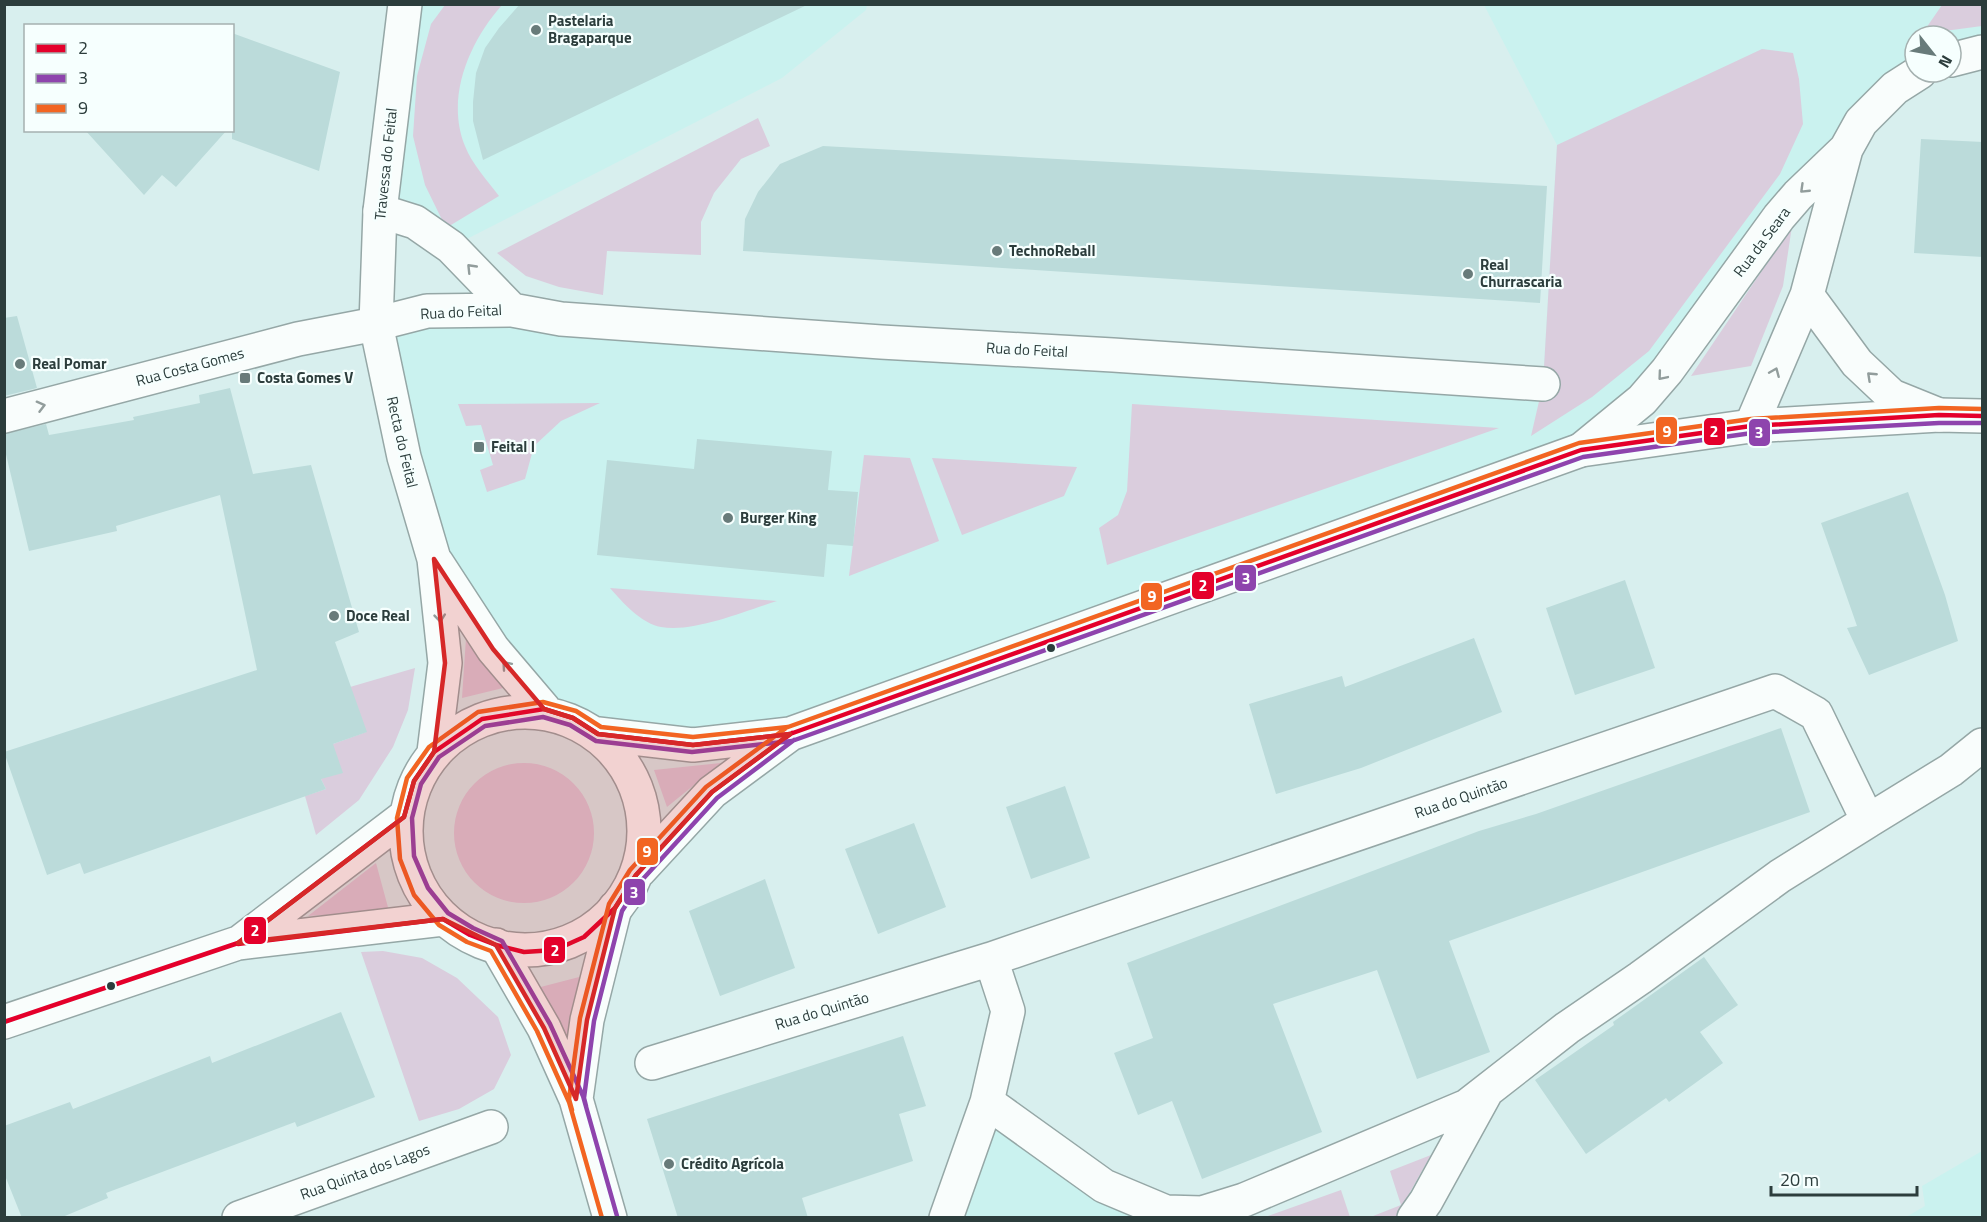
<svg xmlns="http://www.w3.org/2000/svg" width="1987" height="1222" font-family="'Titillium Web',sans-serif">
  <rect width="100%" height="100%" fill="#d8efee"/>
  <path fill="#caf2ef" d="M 405,5 L 867,5 L 866,10 L 782,78 L 451,247 L 380,211 Z
    M 1484,5 L 1982,5 L 1982,52 L 1951,60 L 1951,36 L 1915,36 L 1915,72 L 1581,450 L 790,734 L 598,734 L 573,718 L 544,709 L 434,559 L 376,324 L 427,311 L 1543,383 L 1557,145 Z
    M 987,1102 L 1046,1145 L 1207,1218 L 946,1218 Z
    M 1982,1151 L 1982,1217 L 1906,1217 L 1925,1206 L 1922,1186 Z"/>
  <path fill="#dacddd" d="M 445,5 L 502,5 C 470,41 445,97 465,146 C 472,164 487,180 499,196 L 446,228 L 425,185 L 413,136 L 417,76 L 431,24 Z
    M 1942,5 L 1982,5 L 1982,26 L 1922,34 Z
    M 1762,49 L 1793,53 L 1799,79 L 1803,124 L 1780,174 L 1649,351 L 1592,397 L 1531,436 L 1543,384 L 1557,145 Z
    M 758,118 L 770,146 L 741,159 L 714,193 L 701,222 L 701,255 L 607,251 L 603,295 L 559,287 L 526,276 L 497,253 Z
    M 1792,226 L 1783,286 L 1751,366 L 1691,376 Z
    M 600,403 L 561,421 L 534,446 L 525,479 L 487,492 L 480,470 L 493,465 L 481,425 L 466,426 L 458,404 Z
    M 1132,404 L 1499,428 L 1107,565 L 1099,528 L 1118,515 L 1127,491 Z
    M 864,455 L 910,458 L 939,541 L 849,576 Z
    M 932,458 L 1077,467 L 1064,496 L 962,535 Z
    M 610,588 L 777,601 C 745,611 693,633 661,627 C 642,624 622,602 610,588 Z
    M 466,638 L 503,688 L 462,698 Z
    M 415,668 L 408,710 L 393,747 L 359,800 L 316,835 L 305,796 L 326,789 L 321,779 L 333,744 L 366,732 L 350,687 Z
    M454 833a70 70 0 1 1 140 0a70 70 0 1 1-140 0Z
    M 721,763 L 667,807 L 654,770 Z
    M 376,863 L 389,911 L 308,916 Z
    M 383,951 L 422,958 L 457,978 L 498,1017 L 511,1055 L 494,1089 L 459,1109 L 419,1121 L 361,952 Z
    M 583,976 L 567,1051 L 533,989 Z
    M 1431,1155 L 1396,1217 L 1368,1218 L 1401,1205 L 1390,1171 Z
    M 1341,1190 L 1350,1217 L 1265,1217 Z"/>
  <path fill="#bbdbda" d="M 520,4 L 809,4 L 483,160 L 473,121 L 473,102 L 476,73 L 485,48 L 499,28 Z
    M 232,33 L 340,72 L 319,171 L 232,139 Z
    M 85,130 L 227,130 L 176,187 L 162,175 L 144,195 Z
    M 1921,139 L 1983,142 L 1983,257 L 1914,253 Z
    M 823,146 L 1547,186 L 1540,303 L 743,251 L 745,219 L 758,192 L 780,164 Z
    M 17,316 L 37,388 L 4,396 L 4,318 Z
    M 230,388 L 253,474 L 311,465 L 359,632 L 335,642 L 367,732 L 333,744 L 343,773 L 321,779 L 326,789 L 84,874 L 80,863 L 47,875 L 4,752 L 257,670 L 220,495 L 116,526 L 117,531 L 29,551 L 4,446 L 4,434 L 46,424 L 49,435 L 134,420 L 133,417 L 200,403 L 199,395 Z
    M 697,439 L 832,451 L 828,490 L 858,492 L 853,546 L 827,544 L 824,577 L 597,555 L 607,460 L 694,469 Z
    M 1908,492 L 1945,595 L 1958,641 L 1869,675 L 1847,628 L 1857,626 L 1821,523 Z
    M 1625,580 L 1655,668 L 1575,695 L 1546,608 Z
    M 1474,638 L 1502,712 L 1361,768 L 1276,794 L 1249,704 L 1342,676 L 1345,687 Z
    M 1781,728 L 1810,812 L 1449,941 L 1490,1052 L 1417,1079 L 1377,970 L 1273,1004 L 1322,1132 L 1202,1179 L 1172,1101 L 1138,1115 L 1114,1053 L 1153,1038 L 1127,963 L 1479,831 L 1536,814 Z
    M 1065,786 L 1090,858 L 1031,879 L 1006,807 Z
    M 914,823 L 946,907 L 878,934 L 845,849 Z
    M 765,879 L 795,968 L 720,996 L 689,911 Z
    M 1704,957 L 1738,1005 L 1700,1032 L 1723,1063 L 1669,1102 L 1666,1098 L 1586,1154 L 1535,1080 L 1614,1025 L 1613,1022 Z
    M 341,1012 L 375,1097 L 297,1127 L 295,1122 L 106,1193 L 108,1198 L 60,1218 L 22,1218 L 4,1173 L 4,1126 L 70,1102 L 73,1109 L 210,1056 L 212,1063 Z
    M 903,1036 L 926,1106 L 899,1114 L 913,1161 L 802,1198 L 808,1218 L 678,1218 L 647,1119 Z"/>
  <g fill="none" stroke-linecap="round" stroke-linejoin="round">
    <defs>
      <path id="minor" d="M 1951,60 L 1982,52
        M 380,211 L 415,222 L 451,247 L 512,310
        M 1807,295 L 1857,363 L 1892,396 L 1939,415
        M 4,416 L 298,339 L 376,324 L 427,311 L 512,310 L 561,319 L 881,342 L 1113,355 L 1543,384
        M 1751,426 L 1807,295 L 1846,149 L 1861,122 L 1895,88 L 1920,72
        M 1581,450 L 1642,400 L 1667,371 L 1779,217 L 1798,195 L 1846,149
        M 1868,821 L 1951,770 L 1982,745
        M 496,945 L 544,1028 L 576,1099 L 610,1218
        M 652,1063 L 991,959 L 1008,1011 L 987,1102 L 946,1218
        M 576,1099 L 587,1020 L 615,908
        M 987,1102 L 1104,1186 L 1166,1212 L 1202,1213 L 1244,1200 L 1467,1106 L 1567,1028 L 1640,978 L 1780,876 L 1868,821 L 1816,714 L 1775,691 L 991,959
        M 239,1218 L 491,1127
        M 1414,1218 L 1426,1201 L 1486,1092"/>
      <path id="major" d="M 405,4 L 380,211 L 376,324 L 404,457 L 434,559 L 445,663 L 434,752
        M 437,563 L 493,649 L 544,709
        M406 831a119 119 0 1 1 238 0a119 119 0 1 1-238 0Z
        M 598,734 L 693,745 L 790,734 L 1581,450 L 1751,426 L 1939,415 L 1982,416
        M 639,871 L 712,792 L 789,735
        M 240,942 L 404,817
        M 4,1022 L 238,943 L 443,919"/>
    </defs>
    <use href="#minor" stroke="#95a7a6" stroke-width="36"/>
    <use href="#major" stroke="#95a7a6" stroke-width="36"/>
    <use href="#minor" stroke="#f9fdfc" stroke-width="33"/>
    <use href="#major" stroke="#f9fdfc" stroke-width="33"/>
    <defs>
      <path id="bus-1" d="M 238,944 L 443,919 L 470,935 L 496,945 L 524,952 L 555,950 L 584,937 L 615,908 L 636,875 L 712,792 L 792,733
        M 4,1022 L 238,943 L 404,817 L 414,781 L 434,752 L 482,719 L 544,709 L 573,718 L 598,734 L 693,745 L 790,734 L 1581,450 L 1751,426 L 1939,415 L 1982,416"/>
      <path id="bus-2" d="M 586,1106 L 584,1098 L 594,1021 L 622,911 L 642,880 L 717,798 L 794,740
        M 617,1216 L 583,1096 L 550,1024 L 502,941 L 473,928 L 448,913 L 428,888 L 414,856 L 412,818 L 421,784 L 439,757 L 485,726 L 543,717 L 570,725 L 596,741 L 692,752 L 792,741 L 1583,457 L 1752,433 L 1939,423 L 1982,423"/>
      <path id="bus-3" d="M 572,1110 L 569,1099 L 580,1018 L 609,904 L 630,870 L 706,787 L 786,728
        M 602,1218 L 569,1102 L 537,1031 L 491,951 L 467,942 L 439,925 L 414,895 L 400,859 L 397,818 L 407,778 L 429,747 L 478,712 L 543,702 L 576,711 L 601,727 L 693,737 L 788,727 L 1579,443 L 1751,419 L 1939,408 L 1982,409"/>
    </defs>
    <use href="#bus-1" stroke="#f6fffe" stroke-width="9"/>
    <use href="#bus-2" stroke="#f6fffe" stroke-width="9"/>
    <use href="#bus-3" stroke="#f6fffe" stroke-width="9"/>
    <use href="#bus-1" stroke="#e4002b" stroke-width="4.5"/>
    <use href="#bus-2" stroke="#8e44ad" stroke-width="4.5"/>
    <use href="#bus-3" stroke="#f26522" stroke-width="4.5"/>
  </g>
  <defs><path id="oneway-chevron" d="M-2-3.5L2.5 0L-2 3.5" fill="none" stroke-width="1.6" stroke-linecap="round" stroke-linejoin="round" transform="scale(1.5)"/></defs>
  <g stroke="#929d9c">
    <use href="#oneway-chevron" transform="translate(1804 189) rotate(136)"/>
    <use href="#oneway-chevron" transform="translate(471 268) rotate(-134)"/>
    <use href="#oneway-chevron" transform="translate(1775 372) rotate(-67)"/>
    <use href="#oneway-chevron" transform="translate(1662 376) rotate(130)"/>
    <use href="#oneway-chevron" transform="translate(1871 376) rotate(-137)"/>
    <use href="#oneway-chevron" transform="translate(41 406) rotate(-15)"/>
    <use href="#oneway-chevron" transform="translate(440 618) rotate(84)"/>
    <use href="#oneway-chevron" transform="translate(506 665) rotate(-131)"/>
  </g>
  <path fill="#d62828" fill-opacity="0.2" stroke="#d62828" stroke-width="4.5" stroke-linejoin="round" d="M 434,559 L 493,649 L 544,709 L 573,718 L 598,734 L 693,745 L 790,734 L 712,792 L 636,875 L 615,908 L 587,1020 L 576,1099 L 544,1028 L 496,945 L 443,919 L 238,943 L 404,817 L 414,781 L 434,752 L 445,663 Z"/>
  <g fill="#687b7a" stroke="#f6fffe" stroke-width="2">
    <circle cx="536" cy="30" r="6"/>
    <circle cx="997" cy="251" r="6"/>
    <circle cx="1468" cy="274" r="6"/>
    <circle cx="20" cy="364" r="6"/>
    <rect x="239" y="372" width="12" height="12" rx="3"/>
    <rect x="473" y="441" width="12" height="12" rx="3"/>
    <circle cx="728" cy="518" r="6"/>
    <circle cx="334" cy="616" r="6"/>
    <circle cx="669" cy="1164" r="6"/>
  </g>
  <g fill="#2c3d3c" stroke="#f6fffe" stroke-width="2">
    <circle cx="1051" cy="648" r="5"/>
    <circle cx="111" cy="986" r="5"/>
  </g>
  <g text-anchor="middle" stroke-width="4.5" stroke-linejoin="round" paint-order="stroke">
    <g font-size="15" font-weight="bold" fill="#2c3d3c" stroke="#f6fffe" text-anchor="start">
      <text x="548" y="26">Pastelaria<tspan x="548" dy="17">Bragaparque</tspan></text>
      <text x="1009" y="256">TechnoReball</text>
      <text x="1480" y="270">Real<tspan x="1480" dy="17">Churrascaria</tspan></text>
      <text x="32" y="369">Real Pomar</text>
      <text x="257" y="383">Costa Gomes V</text>
      <text x="491" y="452">Feital I</text>
      <text x="740" y="523">Burger King</text>
      <text x="346" y="621">Doce Real</text>
      <text x="681" y="1169">Crédito Agrícola</text>
    </g>
    <g font-size="15" fill="#2c3d3c" stroke="#f6fffe">
      <text transform="translate(386 164) rotate(-84)" y="5">Travessa do Feital</text>
      <text transform="translate(1762 242) rotate(-53)" y="5">Rua da Seara</text>
      <text transform="translate(461 312) rotate(-3)" y="5">Rua do Feital</text>
      <text transform="translate(1027 350) rotate(3)" y="5">Rua do Feital</text>
      <text transform="translate(190 367) rotate(-15)" y="5">Rua Costa Gomes</text>
      <text transform="translate(402 442) rotate(77)" y="5">Recta do Feital</text>
      <text transform="translate(1461 798) rotate(-19)" y="5">Rua do Quintão</text>
      <text transform="translate(822 1011) rotate(-17)" y="5">Rua do Quintão</text>
      <text transform="translate(365 1172) rotate(-20)" y="5">Rua Quinta dos Lagos</text>
    </g>
  </g>
  <g stroke="#f6fffe" stroke-width="2">
    <rect x="1655" y="416" width="23" height="29" rx="6" fill="#f26522"/>
    <rect x="1703" y="417" width="23" height="29" rx="6" fill="#e4002b"/>
    <rect x="1748" y="418" width="23" height="29" rx="6" fill="#8e44ad"/>
    <rect x="1234" y="564" width="23" height="28" rx="6" fill="#8e44ad"/>
    <rect x="1191" y="571" width="24" height="29" rx="6" fill="#e4002b"/>
    <rect x="1140" y="582" width="23" height="29" rx="6" fill="#f26522"/>
    <rect x="636" y="837" width="23" height="29" rx="6" fill="#f26522"/>
    <rect x="623" y="878" width="23" height="28" rx="6" fill="#8e44ad"/>
    <rect x="243" y="916" width="24" height="29" rx="6" fill="#e4002b"/>
    <rect x="543" y="936" width="23" height="28" rx="6" fill="#e4002b"/>
  </g>
  <g font-size="16" text-anchor="middle" font-weight="bold" fill="#fff">
    <text x="1667" y="437">9</text>
    <text x="1714" y="437">2</text>
    <text x="1759" y="438">3</text>
    <text x="1246" y="584">3</text>
    <text x="1203" y="591">2</text>
    <text x="1152" y="602">9</text>
    <text x="647" y="857">9</text>
    <text x="634" y="898">3</text>
    <text x="255" y="936">2</text>
    <text x="555" y="956">2</text>
  </g>
  <rect width="1987" height="1222" fill="none" stroke="#2c3d3c" stroke-width="12"/>
  <rect x="24" y="24" width="210" height="108" fill="#f6fffe" stroke="#a5b1b0" stroke-width="1.5"/>
  <rect x="36" y="44" width="30" height="9" fill="#e4002b" stroke="#a5b1b0" stroke-width="1.5"/>
  <text x="78" y="54" font-size="18" fill="#2c3d3c">2</text>
  <rect x="36" y="74" width="30" height="9" fill="#8e44ad" stroke="#a5b1b0" stroke-width="1.5"/>
  <text x="78" y="84" font-size="18" fill="#2c3d3c">3</text>
  <rect x="36" y="104" width="30" height="9" fill="#f26522" stroke="#a5b1b0" stroke-width="1.5"/>
  <text x="78" y="114" font-size="18" fill="#2c3d3c">9</text>
  <g transform="translate(1933 54) rotate(121)"><circle r="28" fill="#f6fffe" stroke="#a5b1b0" stroke-width="1.5"/>
  <path d="M0-4.5L10 22L0 15L-10 22Z" fill="#687b7a"/>
  <text y="-9" font-size="16" font-weight="bold" text-anchor="middle" fill="#2c3d3c">N</text>
  </g>
  <path d="M1771 1186v9h146v-9" fill="none" stroke="#2c3d3c" stroke-width="3"/>
  <text x="1780" y="1186" font-size="18" fill="#2c3d3c" stroke="#f6fffe" stroke-width="4.5" paint-order="stroke">20 m</text>
</svg>
